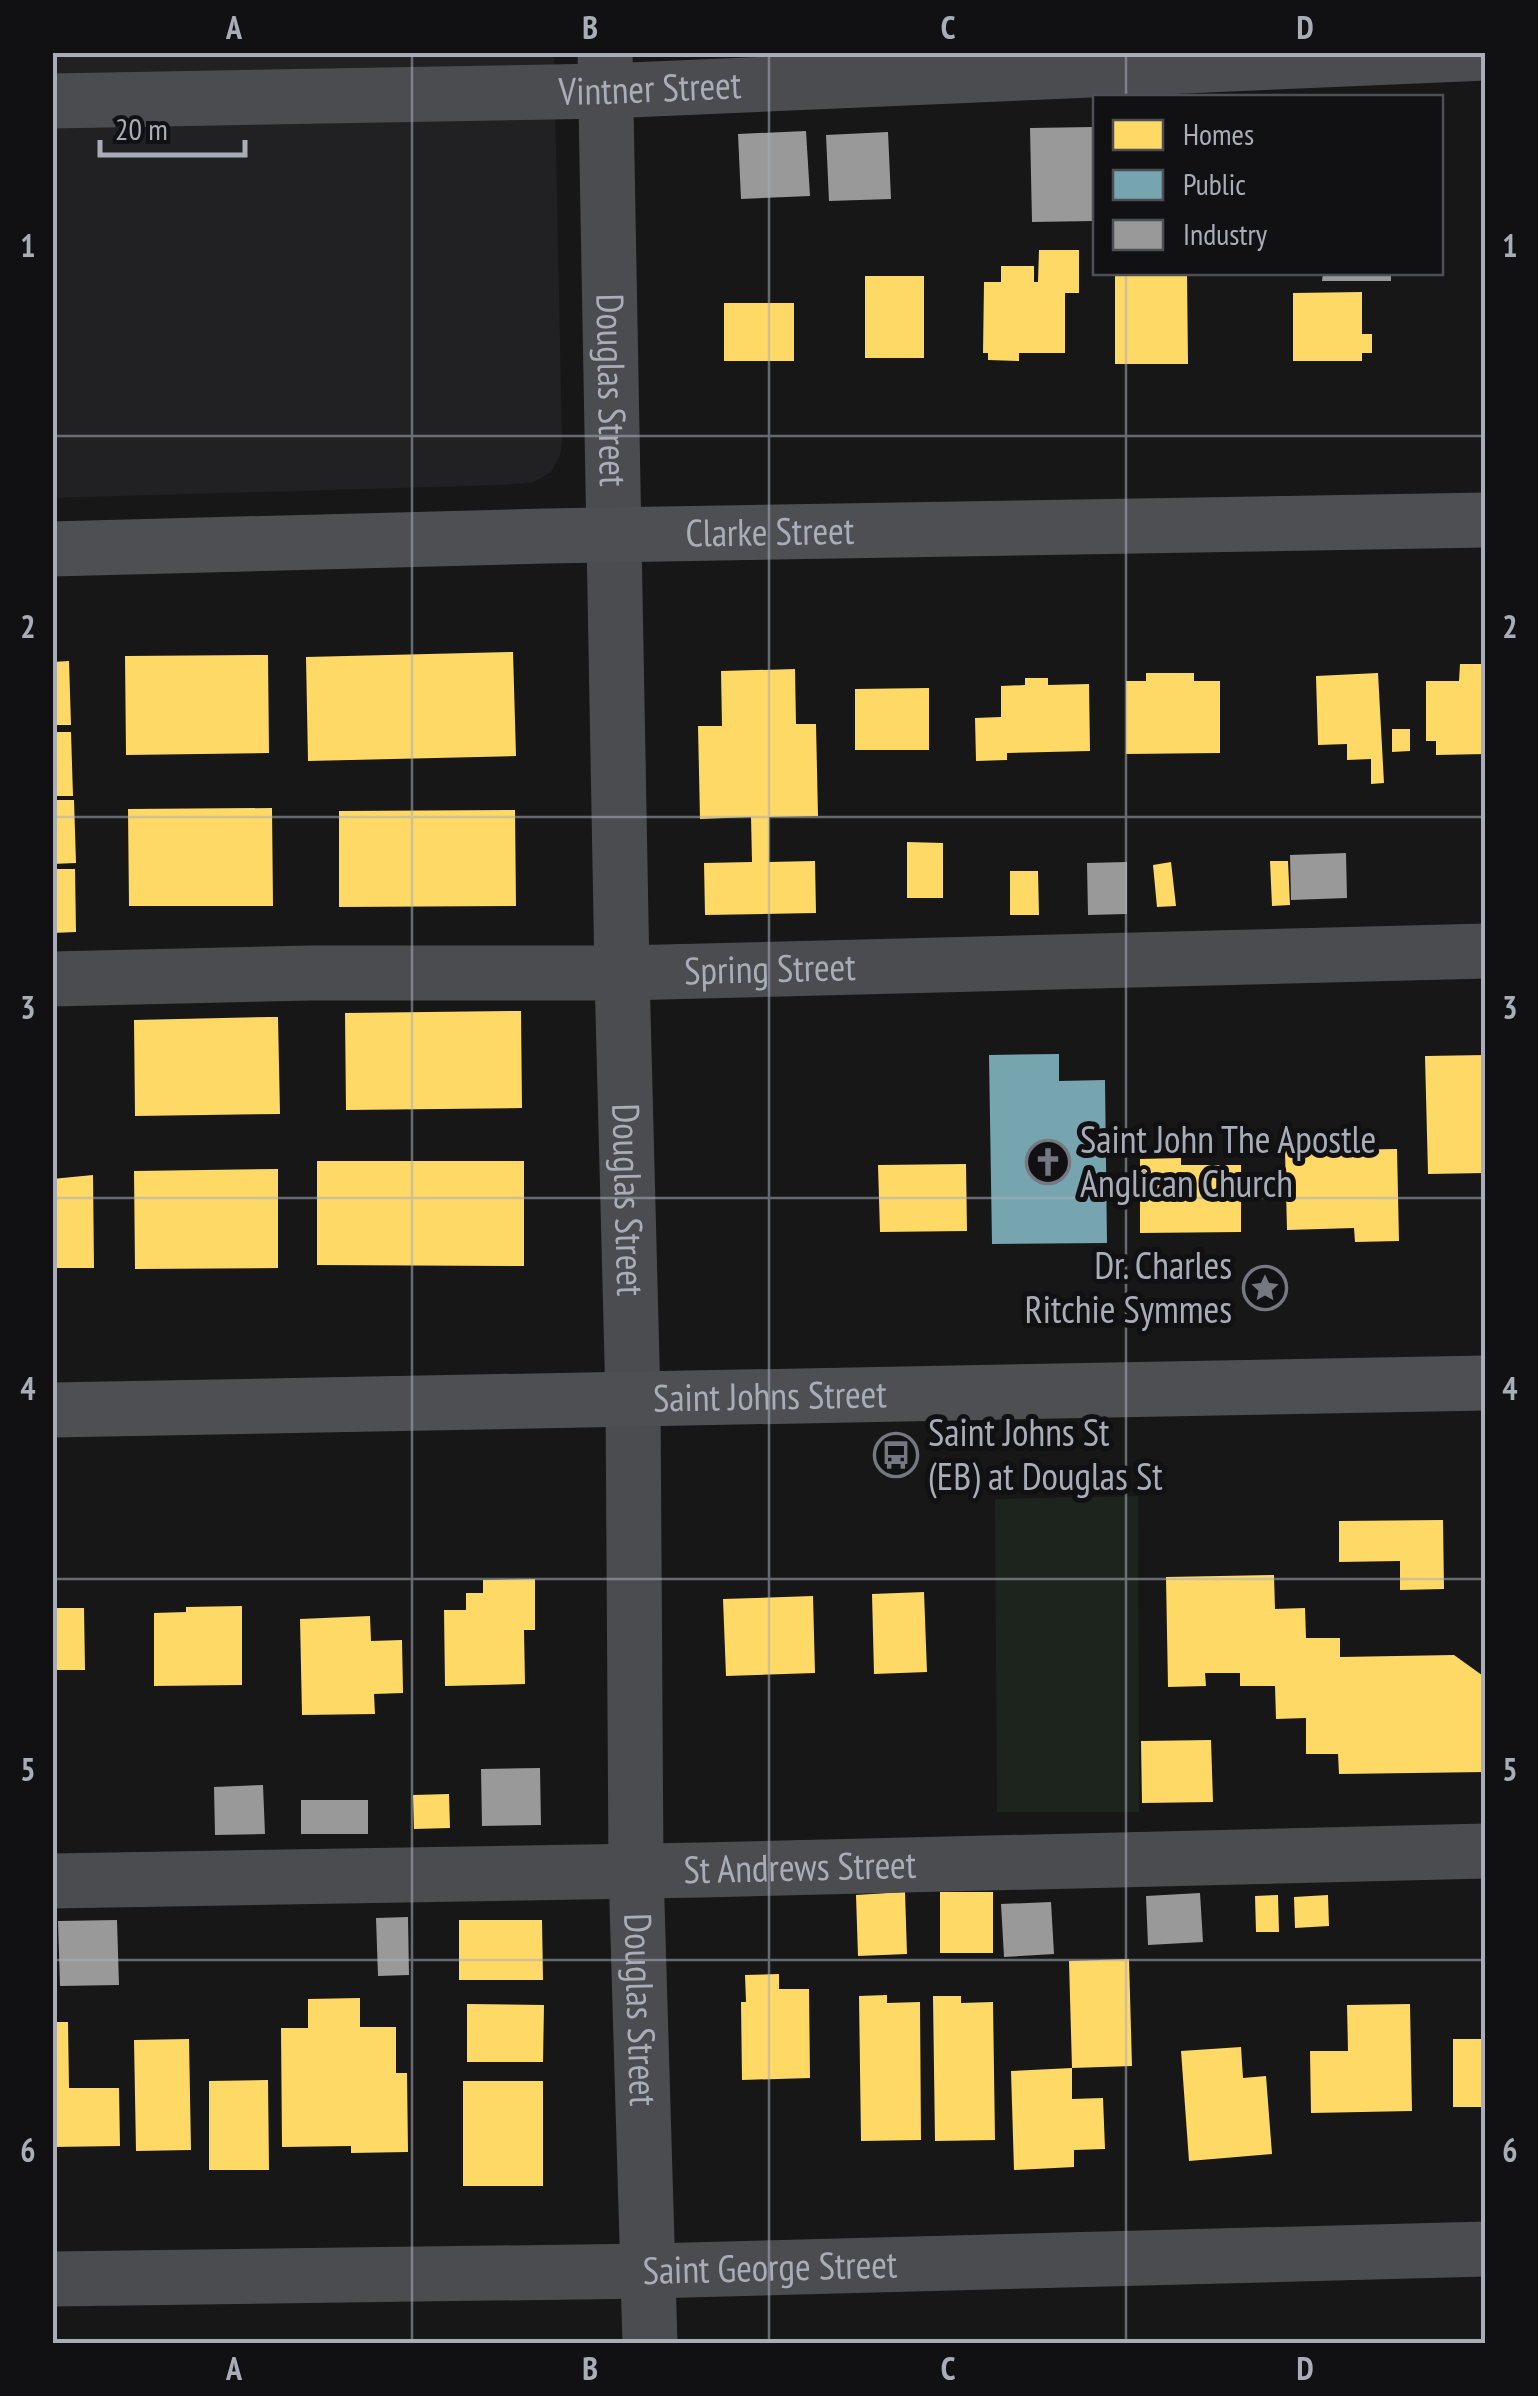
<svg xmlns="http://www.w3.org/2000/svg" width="1538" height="2396" font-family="'PT Sans Narrow',sans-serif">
  <rect width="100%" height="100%" fill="#171717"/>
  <path fill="#212123" d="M 52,53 L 554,53 L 562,440 L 560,456 L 551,472 L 534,482 L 502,485 L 53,498 Z"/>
  <path fill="#1d241e" d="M 1138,1496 L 1139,1812 L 997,1812 L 995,1499 Z"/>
  <path fill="#ffd966" d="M 1039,250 L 1079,250 L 1079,293 L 1065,293 L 1065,353 L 1019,353 L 1019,361 L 988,360 L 988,353 L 983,353 L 984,282 L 1001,282 L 1001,266 L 1034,266 L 1034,282 L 1038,282 Z
    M 1115,272 L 1187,272 L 1188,364 L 1115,364 Z
    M 865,276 L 924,276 L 924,358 L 865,358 Z
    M 1362,292 L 1362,334 L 1372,334 L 1372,353 L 1362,353 L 1362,361 L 1293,361 L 1293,293 Z
    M 724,303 L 794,303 L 794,361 L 724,361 Z
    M 513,652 L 516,756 L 308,761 L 306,657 Z
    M 268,655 L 269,753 L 126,755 L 125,656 Z
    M 69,661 L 71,725 L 52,725 L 52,662 Z
    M 1460,664 L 1486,664 L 1486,754 L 1436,755 L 1436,741 L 1426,741 L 1426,681 L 1459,681 Z
    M 795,669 L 796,724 L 816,724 L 818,816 L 769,817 L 769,862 L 815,861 L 816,913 L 705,915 L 704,863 L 752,862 L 751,817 L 700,819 L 698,726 L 722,726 L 721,671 Z
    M 1146,673 L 1194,673 L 1194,681 L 1220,681 L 1220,753 L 1126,754 L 1126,681 L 1146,681 Z
    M 1378,673 L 1384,783 L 1371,784 L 1371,759 L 1347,760 L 1347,744 L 1318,745 L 1316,676 Z
    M 1025,678 L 1048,678 L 1048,685 L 1089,684 L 1090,751 L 1007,753 L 1007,760 L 976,761 L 975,718 L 1001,717 L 1001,686 L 1025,685 Z
    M 929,688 L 929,750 L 855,750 L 855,689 Z
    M 1392,729 L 1410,729 L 1410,751 L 1392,752 Z
    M 52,732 L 71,732 L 73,796 L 52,796 Z
    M 52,800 L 74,800 L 76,863 L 52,864 Z
    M 272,808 L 273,906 L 129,906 L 128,809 Z
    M 515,810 L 516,906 L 339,907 L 339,811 Z
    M 907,842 L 943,843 L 943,898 L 907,898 Z
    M 1270,861 L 1288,861 L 1290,905 L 1272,906 Z
    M 1171,862 L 1176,906 L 1157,907 L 1153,865 Z
    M 52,869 L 75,869 L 76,932 L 52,933 Z
    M 1010,871 L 1038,871 L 1039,915 L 1010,915 Z
    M 511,1011 L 521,1011 L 522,1108 L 346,1110 L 345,1013 Z
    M 270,1017 L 278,1017 L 280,1114 L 135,1116 L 134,1020 Z
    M 1486,1055 L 1486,1173 L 1428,1174 L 1425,1056 Z
    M 1397,1149 L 1399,1241 L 1355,1242 L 1354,1228 L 1287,1230 L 1285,1151 Z
    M 1181,1158 L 1181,1165 L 1241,1165 L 1241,1232 L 1140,1233 L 1140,1159 Z
    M 317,1161 L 524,1161 L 524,1266 L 317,1265 Z
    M 966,1164 L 967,1231 L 880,1232 L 878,1165 Z
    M 278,1169 L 278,1268 L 135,1269 L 134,1171 Z
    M 93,1175 L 94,1268 L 52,1268 L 52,1179 Z
    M 1443,1520 L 1444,1589 L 1400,1590 L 1400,1561 L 1339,1562 L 1339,1521 Z
    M 1274,1575 L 1275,1609 L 1305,1608 L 1306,1638 L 1340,1638 L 1340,1657 L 1454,1655 L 1486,1678 L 1486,1772 L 1339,1774 L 1338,1754 L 1306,1754 L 1306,1718 L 1276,1719 L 1275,1686 L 1240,1686 L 1240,1673 L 1205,1673 L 1206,1686 L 1168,1687 L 1166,1577 Z
    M 535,1579 L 535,1630 L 524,1630 L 525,1684 L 445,1686 L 444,1610 L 466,1610 L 466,1593 L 483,1593 L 483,1580 Z
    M 924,1592 L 927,1672 L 874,1674 L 872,1594 Z
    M 813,1596 L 815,1673 L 726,1676 L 723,1599 Z
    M 242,1606 L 242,1685 L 154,1686 L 154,1613 L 186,1612 L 186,1607 Z
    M 52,1608 L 84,1608 L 85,1670 L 52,1670 Z
    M 370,1616 L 371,1641 L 402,1640 L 403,1693 L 374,1694 L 375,1714 L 302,1715 L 300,1619 Z
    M 1211,1740 L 1213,1802 L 1142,1803 L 1141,1741 Z
    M 449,1794 L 450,1828 L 414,1829 L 413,1795 Z
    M 905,1892 L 907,1954 L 858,1956 L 856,1895 Z
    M 940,1892 L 993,1892 L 993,1953 L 940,1953 Z
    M 1278,1895 L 1279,1932 L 1256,1932 L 1255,1896 Z
    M 1328,1895 L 1329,1926 L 1295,1928 L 1294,1897 Z
    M 459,1920 L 542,1920 L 543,1980 L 459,1980 Z
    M 1129,1959 L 1132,2066 L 1072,2068 L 1069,1961 Z
    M 779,1974 L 779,1989 L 809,1989 L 810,2078 L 742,2080 L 741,2002 L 746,2002 L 745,1975 Z
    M 887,1995 L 887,2003 L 920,2002 L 921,2140 L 861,2141 L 859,1996 Z
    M 933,1996 L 961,1996 L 961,2003 L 993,2002 L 995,2140 L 935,2141 Z
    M 360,1998 L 360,2027 L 396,2027 L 396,2073 L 407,2073 L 408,2152 L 351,2153 L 351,2146 L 282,2147 L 281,2028 L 308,2028 L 308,1999 Z
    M 467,2004 L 544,2005 L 543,2062 L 467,2062 Z
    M 1410,2004 L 1412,2111 L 1311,2113 L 1310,2051 L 1348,2051 L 1347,2005 Z
    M 52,2022 L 68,2022 L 69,2088 L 119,2088 L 120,2146 L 52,2147 Z
    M 189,2039 L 191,2150 L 136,2151 L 134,2040 Z
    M 1453,2039 L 1486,2039 L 1486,2107 L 1453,2107 Z
    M 1241,2047 L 1243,2078 L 1266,2076 L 1272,2154 L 1189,2161 L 1181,2051 Z
    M 1072,2068 L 1072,2099 L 1103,2098 L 1105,2149 L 1074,2150 L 1074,2167 L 1014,2170 L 1011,2071 Z
    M 268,2080 L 269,2170 L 209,2170 L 209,2081 Z
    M 463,2081 L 543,2081 L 543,2186 L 463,2186 Z"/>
  <path fill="#76a5af" d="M 1059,1054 L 1059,1081 L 1105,1080 L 1107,1243 L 992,1244 L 989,1055 Z"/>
  <path fill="#999" d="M 1093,127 L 1094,221 L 1032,222 L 1030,128 Z
    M 806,131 L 810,196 L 741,199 L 738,134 Z
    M 888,132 L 891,199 L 829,201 L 826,135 Z
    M 1323,272 L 1391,272 L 1391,281 L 1322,281 Z
    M 1346,853 L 1347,898 L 1291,900 L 1290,855 Z
    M 1127,862 L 1127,914 L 1088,915 L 1087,863 Z
    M 540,1768 L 541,1825 L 482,1826 L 481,1769 Z
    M 263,1785 L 265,1834 L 215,1835 L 214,1787 Z
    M 301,1800 L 368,1800 L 368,1834 L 301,1834 Z
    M 1200,1893 L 1203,1942 L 1148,1945 L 1146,1896 Z
    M 1051,1902 L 1054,1954 L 1004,1957 L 1001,1904 Z
    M 408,1917 L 409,1975 L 378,1976 L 376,1918 Z
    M 117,1920 L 119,1985 L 60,1986 L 58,1921 Z"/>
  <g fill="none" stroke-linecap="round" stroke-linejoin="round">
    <g stroke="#4b4c50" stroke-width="55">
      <path id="s1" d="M 605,52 L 622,973 L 633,1400 L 636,1869 L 650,2344"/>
      <path id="s2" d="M 52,101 L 606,91 L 1486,53"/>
      <path id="s3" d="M 52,979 L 311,973 L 622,973 L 1486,951"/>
      <path id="s4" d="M 52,1881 L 702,1870 L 1486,1851"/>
      <path id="s5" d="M 52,2279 L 649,2271 L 1486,2249"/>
    </g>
    <g stroke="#4d4f52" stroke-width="55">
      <path id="s6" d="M 52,549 L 546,536 L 1486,520"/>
      <path id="s7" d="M 52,1410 L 1486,1383"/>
    </g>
  </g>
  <path fill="none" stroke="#a8adb8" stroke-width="2.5" stroke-opacity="0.55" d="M 412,52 L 412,2344M 769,52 L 769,2344M 1126,52 L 1126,98M 1126,272 L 1126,2344M 52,436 L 1486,436M 52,817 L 1486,817M 52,1198 L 1486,1198M 52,1579 L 1486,1579M 52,1960 L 1486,1960"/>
  <defs>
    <symbol id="church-ring" viewBox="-11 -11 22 22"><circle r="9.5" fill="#111113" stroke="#757880" stroke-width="1.5"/><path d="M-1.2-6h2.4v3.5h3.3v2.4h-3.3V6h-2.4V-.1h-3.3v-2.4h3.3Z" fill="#757880"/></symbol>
    <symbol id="sight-ring" viewBox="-11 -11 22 22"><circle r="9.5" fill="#111113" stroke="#757880" stroke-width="1.5"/><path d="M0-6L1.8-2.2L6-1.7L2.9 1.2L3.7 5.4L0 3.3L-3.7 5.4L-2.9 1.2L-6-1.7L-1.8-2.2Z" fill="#757880"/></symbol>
    <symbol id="bus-ring" viewBox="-11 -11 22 22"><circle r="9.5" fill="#111113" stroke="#757880" stroke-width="1.5"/><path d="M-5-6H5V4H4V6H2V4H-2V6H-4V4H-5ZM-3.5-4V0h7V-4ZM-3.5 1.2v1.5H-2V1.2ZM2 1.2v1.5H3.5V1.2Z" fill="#757880"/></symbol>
  </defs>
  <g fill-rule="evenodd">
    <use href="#church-ring" x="1023" y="1137" width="50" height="50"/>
    <use href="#sight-ring" x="1240" y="1263" width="50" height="50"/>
    <use href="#bus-ring" x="871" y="1430" width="50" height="50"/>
  </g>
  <g text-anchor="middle" stroke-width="10" stroke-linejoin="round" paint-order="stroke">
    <g font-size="38" fill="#a8adb8" stroke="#111113">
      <text dy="13" stroke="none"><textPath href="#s2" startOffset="598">Vintner Street</textPath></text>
      <text dy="13" stroke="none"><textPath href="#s1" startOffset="338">Douglas Street</textPath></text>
      <text dy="13" stroke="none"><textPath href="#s6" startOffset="718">Clarke Street</textPath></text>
      <text dy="13" stroke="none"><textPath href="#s3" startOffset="718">Spring Street</textPath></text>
      <text dy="13" stroke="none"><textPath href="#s1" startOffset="1148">Douglas Street</textPath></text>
      <text dy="13" stroke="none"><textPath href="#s7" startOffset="718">Saint Johns Street</textPath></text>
      <text dy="13" stroke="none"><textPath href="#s4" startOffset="748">St Andrews Street</textPath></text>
      <text dy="13" stroke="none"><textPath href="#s1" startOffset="1958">Douglas Street</textPath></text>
      <text dy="13" stroke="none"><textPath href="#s5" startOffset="718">Saint George Street</textPath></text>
    </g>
    <g font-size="38" fill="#a8adb8" stroke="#111113" text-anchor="start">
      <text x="1080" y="1153">Saint John The Apostle<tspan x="1080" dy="44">Anglican Church</tspan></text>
      <text x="1232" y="1279" text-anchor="end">Dr. Charles<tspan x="1232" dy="44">Ritchie Symmes</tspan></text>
      <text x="928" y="1446">Saint Johns St<tspan x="928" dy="44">(EB) at Douglas St</tspan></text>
    </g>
  </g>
  <rect width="1538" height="2396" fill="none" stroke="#111113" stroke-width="110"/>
  <rect x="1093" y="95" width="350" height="180" fill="#111113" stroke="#4d4f55" stroke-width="2.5"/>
  <rect x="1113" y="120" width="50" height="30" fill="#ffd966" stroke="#4d4f55" stroke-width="2.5"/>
  <text x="1183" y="145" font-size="30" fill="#a8adb8">Homes</text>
  <rect x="1113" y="170" width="50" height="30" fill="#76a5af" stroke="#4d4f55" stroke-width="2.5"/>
  <text x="1183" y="195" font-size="30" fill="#a8adb8">Public</text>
  <rect x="1113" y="220" width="50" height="30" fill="#999999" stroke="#4d4f55" stroke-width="2.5"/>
  <text x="1183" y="245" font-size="30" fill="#a8adb8">Industry</text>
  <path d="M100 140v15h145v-15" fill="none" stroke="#a8adb8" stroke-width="5"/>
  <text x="115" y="140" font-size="30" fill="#a8adb8" stroke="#111113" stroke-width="8" paint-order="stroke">20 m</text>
  <rect x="55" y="55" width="1428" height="2286" fill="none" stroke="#a8adb8" stroke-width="4"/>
  <g font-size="32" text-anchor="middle" font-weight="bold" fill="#a8adb8">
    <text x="234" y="39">A</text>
    <text x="590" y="39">B</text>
    <text x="948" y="39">C</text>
    <text x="1305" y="39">D</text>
    <text x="28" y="257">1</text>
    <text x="1510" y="257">1</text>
    <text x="28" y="638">2</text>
    <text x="1510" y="638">2</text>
    <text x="28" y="1019">3</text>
    <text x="1510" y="1019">3</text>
    <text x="28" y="1400">4</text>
    <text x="1510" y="1400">4</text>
    <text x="28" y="1781">5</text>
    <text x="1510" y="1781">5</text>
    <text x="28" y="2162">6</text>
    <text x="1510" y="2162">6</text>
    <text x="234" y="2380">A</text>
    <text x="590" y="2380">B</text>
    <text x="948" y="2380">C</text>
    <text x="1305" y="2380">D</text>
  </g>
</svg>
